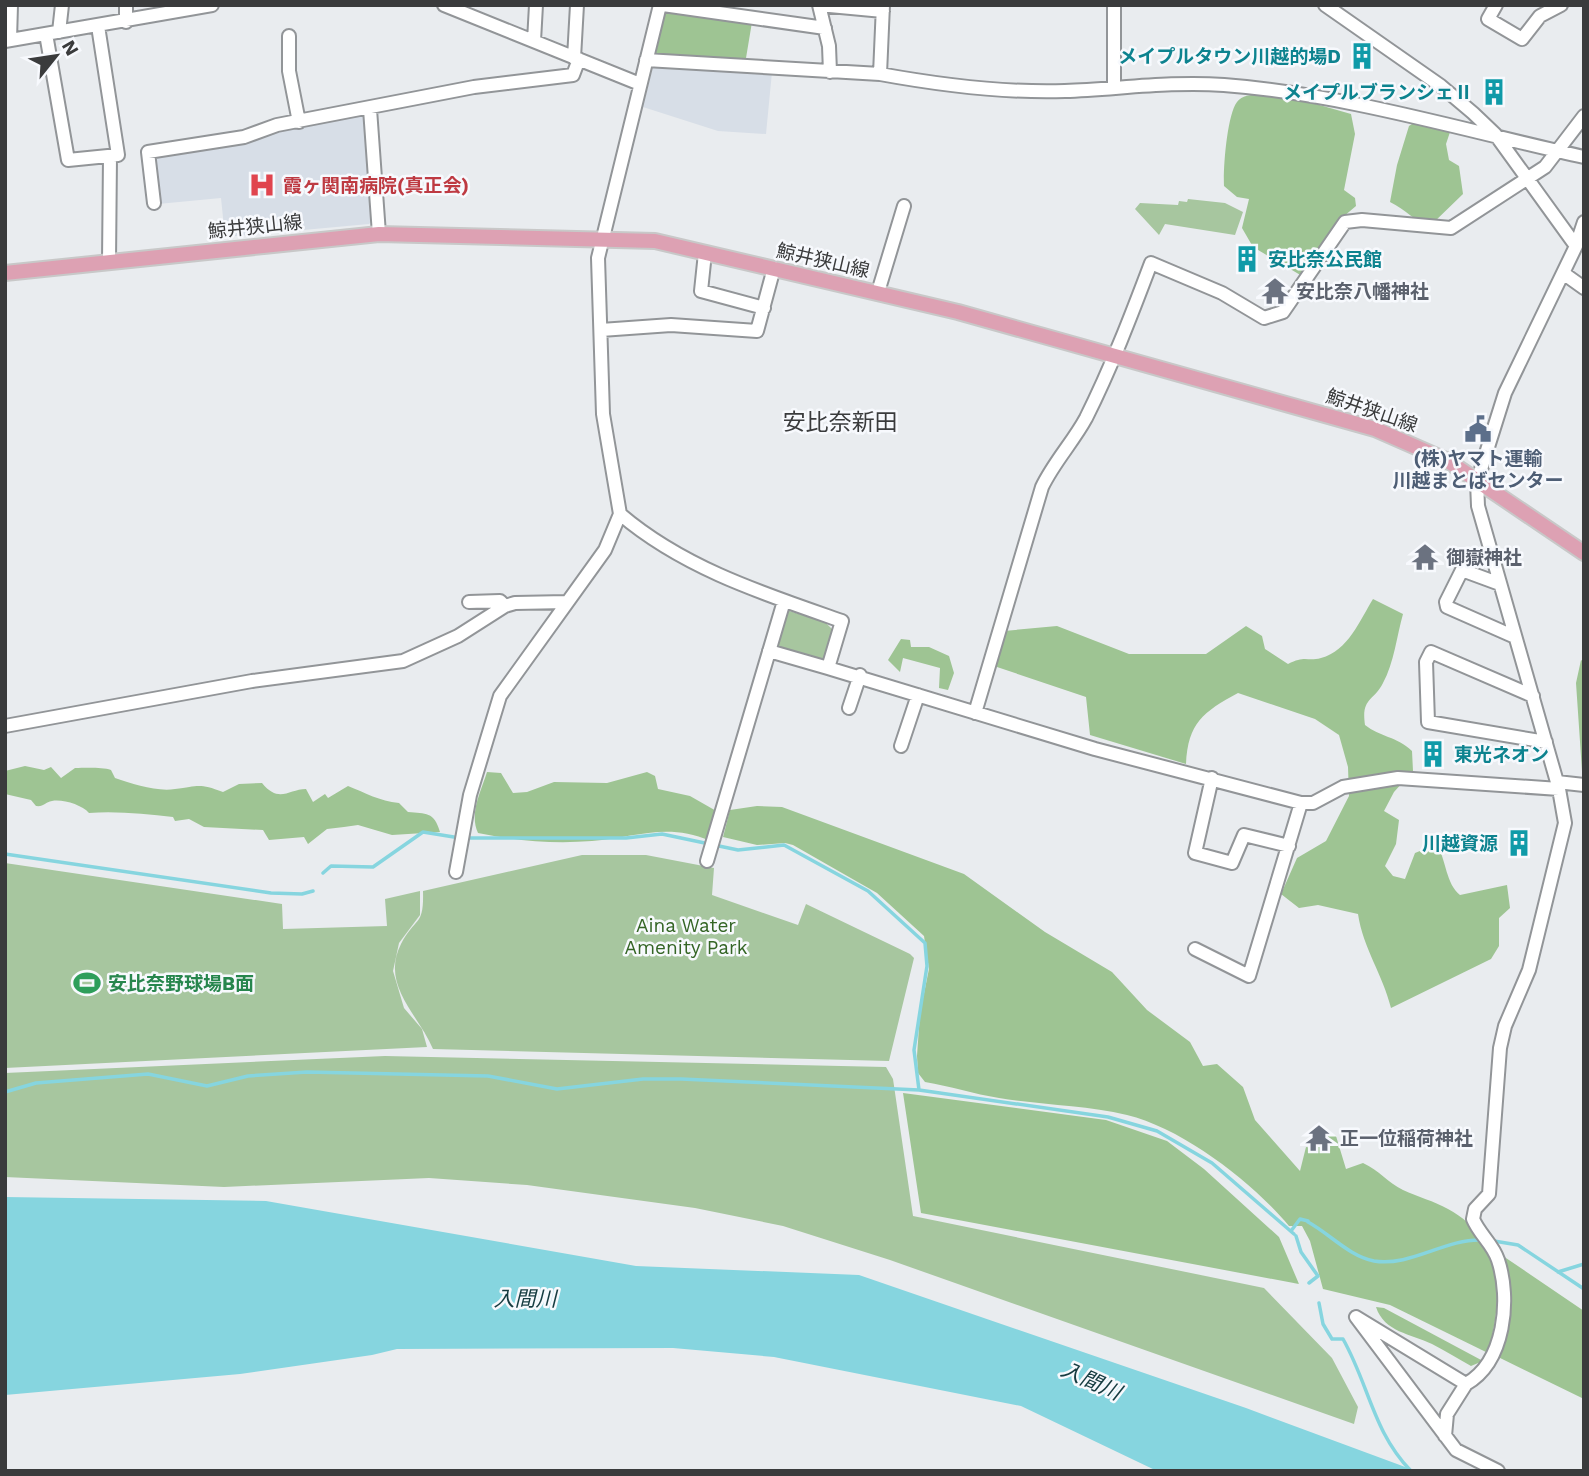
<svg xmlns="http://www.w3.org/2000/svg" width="1589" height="1476" font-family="'Work Sans','Noto Sans JP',sans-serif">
  <rect width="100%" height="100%" fill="#e9ecef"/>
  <path fill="#d7dee7" d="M 653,66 L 772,72 L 766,134 L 718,131 L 643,107 Z
    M 362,112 L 366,116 L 374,219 L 369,224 L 225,237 L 221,198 L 158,204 L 153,154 Z"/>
  <path fill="#a7c69f" d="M 1188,199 L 1225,203 L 1243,212 L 1235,235 L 1165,224 L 1159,235 L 1135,209 L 1140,203 L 1178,205 L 1179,201 L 1187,202 Z
    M 786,610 L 825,622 L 834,631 L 823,663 L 774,647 Z
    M 582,855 L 646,855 L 714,868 L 712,895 L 798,925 L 806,904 L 910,954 L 914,958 L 889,1061 L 433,1049 C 419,1015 380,985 401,944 C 416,916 424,927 423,891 Z
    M 5,863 L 282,904 L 283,929 L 387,926 L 385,899 L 420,891 L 420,915 L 399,943 L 393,971 L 404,1008 L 422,1029 L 427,1047 L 5,1068 Z
    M 385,1056 L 886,1067 L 893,1079 L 913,1216 L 1264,1288 L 1332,1358 L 1358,1407 L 1354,1424 L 890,1260 L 783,1226 L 695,1208 L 527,1185 L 429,1178 L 224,1187 L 5,1177 L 5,1073 Z"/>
  <path fill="#9ec493" d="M 666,9 L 752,22 L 745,64 L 655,57 Z
    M 1258,94 L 1302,100 L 1351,114 L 1355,134 L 1344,190 L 1355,198 L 1356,206 L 1337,222 L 1302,276 L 1253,247 L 1242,228 L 1249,199 L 1237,197 L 1224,186 C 1223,169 1227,115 1237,102 C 1242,95 1251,95 1258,94 Z
    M 1415,122 L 1445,127 L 1450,132 L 1446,144 L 1449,160 L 1459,166 L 1463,194 L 1431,225 C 1416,223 1405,209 1390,202 L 1397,165 L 1409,126 Z
    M 1373,599 L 1403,614 C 1397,635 1394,663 1383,683 C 1373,702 1361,698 1365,725 C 1380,737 1396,736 1412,751 L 1413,771 L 1394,792 L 1384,811 L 1399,820 L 1396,844 L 1385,866 L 1393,876 L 1405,879 L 1415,853 L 1437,844 C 1446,860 1446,884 1460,895 L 1507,885 L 1510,908 L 1499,918 L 1499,946 L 1491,959 L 1391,1008 C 1383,975 1363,948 1358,914 L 1318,905 L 1299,908 L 1281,894 L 1297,858 L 1326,841 L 1349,796 L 1348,767 L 1339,735 L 1315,719 L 1238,693 C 1203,712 1188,723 1186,764 L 1090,735 L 1086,697 L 994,666 L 1004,631 L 1057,626 L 1129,654 L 1206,654 L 1246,626 L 1262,636 L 1265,649 L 1288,664 C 1306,655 1307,662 1321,658 C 1348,651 1360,620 1373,599 Z
    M 901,639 L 910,640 L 911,647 L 929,647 L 949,656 L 954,673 L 948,690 L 939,688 L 940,668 L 903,658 L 900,672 L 888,660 Z
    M 1581,660 L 1584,662 L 1582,771 L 1576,683 Z
    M 25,766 L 44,770 L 51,767 L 61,778 L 75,768 C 85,768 102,767 111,770 L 115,778 C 133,784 157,792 175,789 C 199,786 199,783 223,792 L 239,784 L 262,783 C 279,804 289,789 306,789 L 313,802 L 325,794 L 328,798 L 348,786 C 366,793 379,801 399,803 L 408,812 C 426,814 434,811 440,832 L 392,835 L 358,825 L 344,827 L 327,829 L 308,844 L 304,837 L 269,840 L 263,830 L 204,827 L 189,819 L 175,821 L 173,817 C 146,814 117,811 89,813 C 82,805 63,799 52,801 C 45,802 44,807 36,806 L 31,800 L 5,794 L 5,771 Z
    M 487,772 L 501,773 L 513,793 L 527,792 L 554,782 L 607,783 L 647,772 L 655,776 L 658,789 L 690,796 L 718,812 L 710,841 C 667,822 634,838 592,841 C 554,844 516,841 478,833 C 469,814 481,791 487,772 Z
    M 757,806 L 782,807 L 964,874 L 1045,932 L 1112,972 L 1147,1010 L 1190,1042 L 1203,1066 L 1217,1064 L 1243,1087 L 1255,1120 L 1300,1171 L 1306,1147 L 1313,1148 L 1316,1132 L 1336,1136 L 1346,1169 L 1363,1163 C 1379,1170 1388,1183 1403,1190 C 1418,1197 1434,1201 1448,1209 C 1506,1241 1503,1297 1488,1353 L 1390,1305 L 1323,1289 L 1310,1241 L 1302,1226 L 1289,1226 C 1252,1182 1184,1129 1127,1115 C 1085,1105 1041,1105 999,1098 C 974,1094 950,1086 925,1082 L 918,1073 L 917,1056 L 920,1013 L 929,969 L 924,936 L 877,893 L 793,845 L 785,843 L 757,845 L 723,837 L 730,810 Z
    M 903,1093 L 1106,1120 L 1167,1141 L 1204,1169 L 1279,1237 L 1299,1284 L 921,1213 Z
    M 1503,1256 L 1584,1311 L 1584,1399 L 1496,1356 C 1512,1317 1511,1297 1503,1256 Z
    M 1376,1307 L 1384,1308 L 1483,1361 L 1471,1366 C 1458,1359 1446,1351 1432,1344 C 1411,1334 1384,1332 1376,1307 Z"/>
  <path fill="#86d5df" d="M 5,1197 L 266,1201 L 636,1266 L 859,1275 L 1246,1408 L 1416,1471 L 1157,1471 L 1021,1406 L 774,1357 L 673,1348 L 397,1349 L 372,1355 L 240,1374 L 5,1395 Z"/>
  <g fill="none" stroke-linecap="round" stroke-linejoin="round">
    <path stroke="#86d5df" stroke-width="3.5" d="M 5,854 L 271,893 L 302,894 L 313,891
      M 323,873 L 331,866 L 373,867 L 423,832 L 460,838 L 626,838 L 662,834 L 738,850 L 784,845 L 868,891 L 925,943 L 927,966 L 914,1050 L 919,1090
      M 5,1092 L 36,1083 L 148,1074 L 207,1086 L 248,1076 L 307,1072 L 488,1076 L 557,1089 L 643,1079 L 681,1079 L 919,1090 L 1108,1117 L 1157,1131 L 1212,1163 L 1294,1234
      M 1308,1222 C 1330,1234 1349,1256 1374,1261 C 1410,1267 1445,1239 1481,1240
      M 1291,1231 L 1300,1219 L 1308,1221
      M 1296,1236 L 1301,1252 L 1318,1276 L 1309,1283
      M 1494,1241 L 1518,1245 L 1584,1289
      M 1558,1272 L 1584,1264
      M 1319,1303 L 1323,1324 L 1332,1339 L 1343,1339 C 1369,1385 1373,1432 1411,1471"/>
    <defs>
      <path id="minor" d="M 126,5 L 126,22
        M 444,5 L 640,84
        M 663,5 L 825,28
        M 883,5 L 880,74 C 940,85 1003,93 1065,91 C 1118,89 1172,81 1224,85 C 1344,94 1466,131 1584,157
        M 1325,5 L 1441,86 L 1473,113 L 1495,134 L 1576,246 L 1505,393 L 1477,482 L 1478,506 L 1559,789 L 1565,823 L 1529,970 L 1505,1026 L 1500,1048 L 1489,1194 L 1475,1209 L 1473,1219 C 1479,1234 1493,1244 1498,1260 C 1511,1299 1505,1362 1466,1384
        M 1496,5 L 1488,19 L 1522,39 L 1540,16 L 1561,5
        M 59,32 L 62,5
        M 46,34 L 68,160 L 118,155 L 98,26
        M 289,36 L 289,71 L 299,122
        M 10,40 L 11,5
        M 5,41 L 212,5
        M 534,41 L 536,5
        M 574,58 L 577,5
        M 646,60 L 880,74
        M 830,72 L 829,46 L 819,5 L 883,11
        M 1114,88 L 1114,5
        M 370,109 L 379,234
        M 154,203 L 148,152 L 244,137 L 277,125 L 474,87 L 573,75 L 579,59
        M 1576,246 L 1584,222
        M 705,253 L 701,291 L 764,308
        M 109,261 L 110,157
        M 1563,273 L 1584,288
        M 878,292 L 904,206
        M 601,330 L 671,325 L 757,331 L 774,268
        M 620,514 C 683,568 764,594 842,621 L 828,668 L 1095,749 L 1301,803 L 1313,803 L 1343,787 L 1398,778 L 1559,789
        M 1500,584 L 1462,570 L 1446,602 L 1447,607 L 1515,637
        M 469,602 L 500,601 L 505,606
        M 769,651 L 828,668
        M 1533,696 L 1431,652 L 1426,662 L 1428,722 L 1546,742
        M 849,708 L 860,675
        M 975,713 L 1042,487 C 1054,462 1073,442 1086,418 C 1111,368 1131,316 1151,263 L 1222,293 L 1264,318 L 1283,312 L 1345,222 L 1362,220 L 1451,228 L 1545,167 L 1584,116
        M 5,726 L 252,681 L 403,661 L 458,636 L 505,606 L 515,603 L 567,602
        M 901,746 L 918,695
        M 1212,778 L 1195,853 L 1232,863 L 1244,835 L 1289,846
        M 1557,782 L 1584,785
        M 707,861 L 784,601
        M 456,872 L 470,795 L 500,696 L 605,550 L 620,514 L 603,414 L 598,258 L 660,5
        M 1195,949 L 1249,976 L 1301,803
        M 1445,1436 L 1447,1414 L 1466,1384 L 1356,1317 L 1456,1450 L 1498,1471"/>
      <path id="major" d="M 5,273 L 379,234 L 655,241 L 958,312 L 1375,429 L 1448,461 L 1584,553"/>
    </defs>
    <use href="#minor" stroke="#929598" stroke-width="16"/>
    <use href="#major" stroke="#c8c8c8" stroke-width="18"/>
    <use href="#minor" stroke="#fff" stroke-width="12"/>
    <use href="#major" stroke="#dda1b3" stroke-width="14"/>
  </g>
  <defs>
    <symbol id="building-bare" viewBox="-9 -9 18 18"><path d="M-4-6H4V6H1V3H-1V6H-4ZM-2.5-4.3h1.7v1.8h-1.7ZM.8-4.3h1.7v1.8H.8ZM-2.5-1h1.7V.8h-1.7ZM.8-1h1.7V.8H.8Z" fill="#0f9aa8" stroke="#f7f9fd" stroke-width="2.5" paint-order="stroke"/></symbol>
    <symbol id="hospital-bare" viewBox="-9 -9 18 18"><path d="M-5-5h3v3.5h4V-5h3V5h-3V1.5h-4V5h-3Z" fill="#e0444e" stroke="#f7f9fd" stroke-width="2.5" paint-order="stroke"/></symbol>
    <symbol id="temple-bare" viewBox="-9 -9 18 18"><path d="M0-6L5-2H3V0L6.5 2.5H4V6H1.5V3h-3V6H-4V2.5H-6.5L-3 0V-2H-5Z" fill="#6b7280" stroke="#f7f9fd" stroke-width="2.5" paint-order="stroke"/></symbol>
    <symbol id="civic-bare" viewBox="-9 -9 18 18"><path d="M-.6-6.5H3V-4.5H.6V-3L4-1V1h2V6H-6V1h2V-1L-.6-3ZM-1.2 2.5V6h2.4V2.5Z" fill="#5c6f8a" stroke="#f7f9fd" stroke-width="2.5" paint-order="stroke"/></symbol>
    <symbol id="stadium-bare" viewBox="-9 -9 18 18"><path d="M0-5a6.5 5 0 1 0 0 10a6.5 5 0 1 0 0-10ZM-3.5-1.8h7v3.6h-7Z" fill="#2e9e5b" stroke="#f7f9fd" stroke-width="2.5" paint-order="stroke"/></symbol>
  </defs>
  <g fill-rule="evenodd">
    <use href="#building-bare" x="1343" y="37" width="38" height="38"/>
    <use href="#building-bare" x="1475" y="73" width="38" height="38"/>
    <use href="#hospital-bare" x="243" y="166" width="38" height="38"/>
    <use href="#building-bare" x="1228" y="240" width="38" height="38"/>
    <use href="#temple-bare" x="1256" y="272" width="38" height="38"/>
    <use href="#civic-bare" x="1459" y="410" width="38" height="38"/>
    <use href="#temple-bare" x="1406" y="538" width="38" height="38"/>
    <use href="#building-bare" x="1414" y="735" width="38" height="38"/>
    <use href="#building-bare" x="1500" y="824" width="38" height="38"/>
    <use href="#stadium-bare" x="68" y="964" width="38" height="38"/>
    <use href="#temple-bare" x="1300" y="1119" width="38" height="38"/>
  </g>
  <g text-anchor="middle" stroke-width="5" stroke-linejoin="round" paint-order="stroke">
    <g font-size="19" font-weight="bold" fill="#0d838f" stroke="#f7f9fd" text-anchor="end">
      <text x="1341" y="63">メイプルタウン川越的場D</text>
      <text x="1473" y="99">メイプルブランシェⅡ</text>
      <text x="1268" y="266" text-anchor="start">安比奈公民館</text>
      <text x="1454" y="761" text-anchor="start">東光ネオン</text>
      <text x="1498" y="850">川越資源</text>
    </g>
    <g font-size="19" font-weight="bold" fill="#be3a42" stroke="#f7f9fd" text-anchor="start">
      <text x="283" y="192">霞ヶ関南病院(真正会)</text>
    </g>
    <g font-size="19" fill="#3a3b3c" stroke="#f7f9fd">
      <text transform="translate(255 226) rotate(-6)" y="7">鯨井狭山線</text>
      <text transform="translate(823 260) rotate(13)" y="7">鯨井狭山線</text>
      <text transform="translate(1372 410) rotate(19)" y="7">鯨井狭山線</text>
    </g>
    <g font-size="19" font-weight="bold" fill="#5b616d" stroke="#f7f9fd" text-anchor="start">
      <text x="1296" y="298">安比奈八幡神社</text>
      <text x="1446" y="564">御嶽神社</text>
      <text x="1340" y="1145">正一位稲荷神社</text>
    </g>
    <g font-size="19" font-weight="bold" fill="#4e5e75" stroke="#f7f9fd">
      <text x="1478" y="465">(株)ヤマト運輸<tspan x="1478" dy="22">川越まとばセンター</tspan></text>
    </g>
    <g font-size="19" fill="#346525" stroke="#f7f9fd">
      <text x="686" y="932">Aina Water<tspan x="686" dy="22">Amenity Park</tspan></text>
    </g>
    <g font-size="19" font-weight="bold" fill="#27864d" stroke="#f7f9fd" text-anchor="start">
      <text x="108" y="990">安比奈野球場B面</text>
    </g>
    <g font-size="21" font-style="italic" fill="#163c41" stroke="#f7f9fd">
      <text x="525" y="1306">入間川</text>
      <text transform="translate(1091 1381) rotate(24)" y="7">入間川</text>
    </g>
    <g font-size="23" fill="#3a3b3c" stroke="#f7f9fd">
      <text x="840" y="430">安比奈新田</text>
    </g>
  </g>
  <rect width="1589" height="1476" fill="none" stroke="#3a3b3c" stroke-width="14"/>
  <g transform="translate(56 56) rotate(60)" stroke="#f7f9fd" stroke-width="5" paint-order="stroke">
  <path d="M0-5L12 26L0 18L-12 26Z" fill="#3a3b3c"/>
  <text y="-10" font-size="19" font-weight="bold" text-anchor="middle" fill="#3a3b3c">N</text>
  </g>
</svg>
